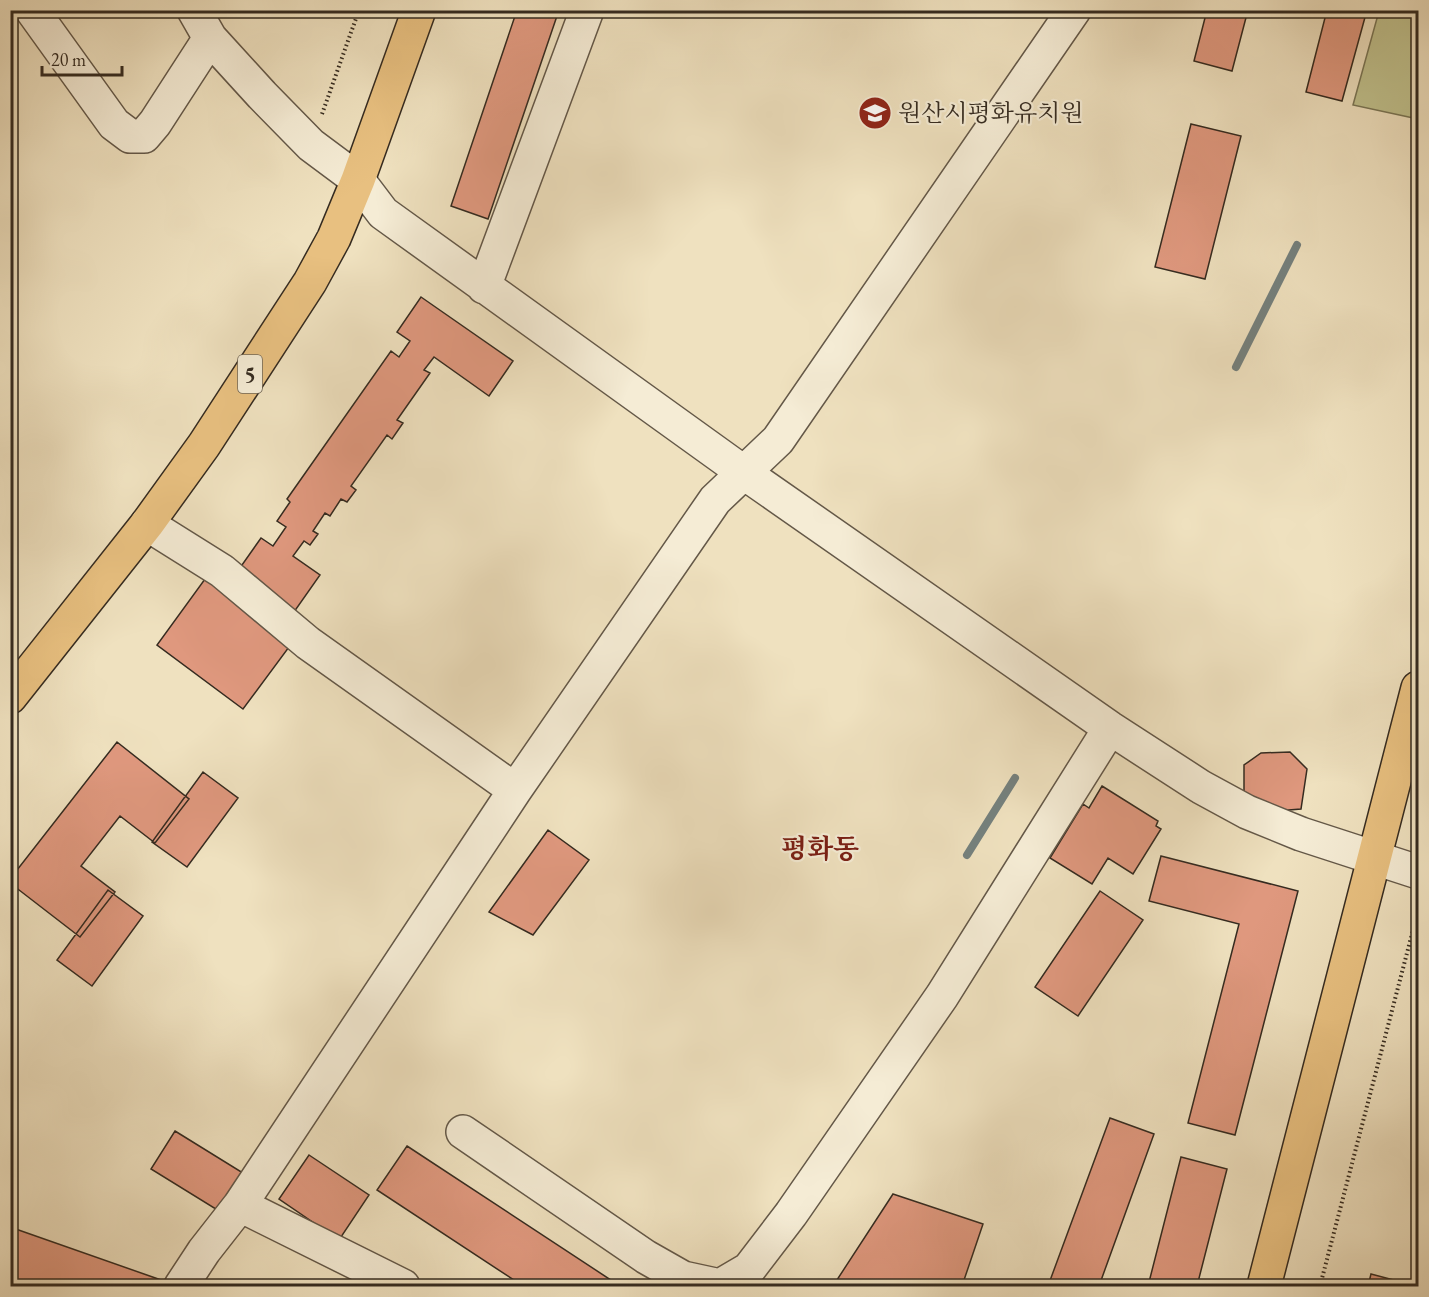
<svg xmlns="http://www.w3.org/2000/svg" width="1429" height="1297" font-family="'EB Garamond','Noto Serif KR',serif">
  <rect width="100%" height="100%" fill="#efe1bf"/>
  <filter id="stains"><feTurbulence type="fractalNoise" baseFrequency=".00333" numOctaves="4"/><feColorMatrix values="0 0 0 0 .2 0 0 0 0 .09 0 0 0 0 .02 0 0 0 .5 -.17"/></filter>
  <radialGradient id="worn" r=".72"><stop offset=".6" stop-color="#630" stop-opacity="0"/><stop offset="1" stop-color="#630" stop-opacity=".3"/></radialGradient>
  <path fill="#c0c18d" stroke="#7a7656" stroke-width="1.5" d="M 1379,11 L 1418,11 L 1418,119 L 1353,105 Z"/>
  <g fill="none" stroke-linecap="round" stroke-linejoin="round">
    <path stroke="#75817e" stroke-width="8" d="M 1236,367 L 1297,245
      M 967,855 L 1015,778"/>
  </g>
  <path fill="#df987e" stroke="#352b20" stroke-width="1.5" d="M 517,10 L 559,10 L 488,219 L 451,206 Z
    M 1207,10 L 1248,10 L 1232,71 L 1194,61 Z
    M 1327,10 L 1367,10 L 1342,101 L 1306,92 Z
    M 1191,124 L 1241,136 L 1205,279 L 1155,267 Z
    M 421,297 L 513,361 L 489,396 L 434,357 L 424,370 L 430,373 L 397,420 L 403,423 L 392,439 L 387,435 L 351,486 L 356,490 L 347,502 L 341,499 L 330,516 L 325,513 L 313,531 L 318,534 L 310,545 L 304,541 L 293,556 L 320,575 L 294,612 L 237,572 L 261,538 L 273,546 L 286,527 L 277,521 L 290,502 L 287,499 L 391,351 L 399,357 L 410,341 L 397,332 Z
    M 205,579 L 292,643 L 243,709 L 157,645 Z
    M 117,742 L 189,799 L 155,843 L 120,816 L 81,866 L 115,892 L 80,937 L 10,883 L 10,879 Z
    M 1290,752 L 1307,769 L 1301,809 L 1276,811 L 1244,798 L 1244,765 L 1261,753 Z
    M 203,772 L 238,798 L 187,867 L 152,842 Z
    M 1102,786 L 1158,821 L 1156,826 L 1161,829 L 1133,874 L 1108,858 L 1092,884 L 1050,858 L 1083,804 L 1089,808 Z
    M 548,830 L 589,860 L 533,935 L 489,912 Z
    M 1161,856 L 1298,891 L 1235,1135 L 1188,1123 L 1239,924 L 1149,901 Z
    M 108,890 L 143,916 L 92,986 L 57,960 Z
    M 1100,891 L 1143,920 L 1078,1016 L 1035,987 Z
    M 1110,1118 L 1154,1134 L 1099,1286 L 1048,1286 Z
    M 175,1131 L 243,1173 L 219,1211 L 151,1169 Z
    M 407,1146 L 620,1286 L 523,1286 L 377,1190 Z
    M 309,1155 L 369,1195 L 339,1240 L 279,1199 Z
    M 1181,1157 L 1227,1169 L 1197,1286 L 1148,1286 Z
    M 893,1194 L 983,1224 L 962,1286 L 833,1286 Z
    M 10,1227 L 164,1281 L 162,1286 L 10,1286 Z
    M 1371,1274 L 1409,1284 L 1409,1286 L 1368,1286 Z"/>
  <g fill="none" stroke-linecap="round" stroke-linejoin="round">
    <defs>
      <path id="minor" d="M 32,10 L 114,124 L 130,136 L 144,136 L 155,123 L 210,38
        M 194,10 L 210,38 L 262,95 L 311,145 L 358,180 L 383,213 L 743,472 L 1110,728 L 1201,787 L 1247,812 L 1301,834 L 1418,872
        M 484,287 L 587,10
        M 147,524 L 222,571 L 308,643 L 515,790
        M 463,1132 L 646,1257 L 683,1278 L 720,1286 L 749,1269 L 791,1214 L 942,996 L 1110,728
        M 240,1205 L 403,1286
        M 181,1286 L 204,1251 L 240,1205 L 515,790 L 715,500 L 778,440 L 1074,10"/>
      <path id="major" d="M 1264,1286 L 1418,688"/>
      <path id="highway" d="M 10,697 L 147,524 L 204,445 L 310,282 L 334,238 L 358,180 L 419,10"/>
    </defs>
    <use href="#minor" stroke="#645848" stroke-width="36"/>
    <use href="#major" stroke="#352b20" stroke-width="36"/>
    <use href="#highway" stroke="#352b20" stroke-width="36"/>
    <path stroke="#352b20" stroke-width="4" stroke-dasharray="1.5 3" stroke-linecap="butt" d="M 322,114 L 359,10
      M 1320,1286 L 1418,911"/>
    <use href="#minor" stroke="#f5ecd5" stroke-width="33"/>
    <use href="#major" stroke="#e8c080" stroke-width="33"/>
    <use href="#highway" stroke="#e8c080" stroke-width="33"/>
  </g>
  <defs>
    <symbol id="school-disc" viewBox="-11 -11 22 22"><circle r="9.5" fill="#8f2418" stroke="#f5ecd5"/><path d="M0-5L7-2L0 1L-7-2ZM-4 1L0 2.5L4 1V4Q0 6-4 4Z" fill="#fff"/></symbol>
  </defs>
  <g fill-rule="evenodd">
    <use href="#school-disc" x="856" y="94" width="38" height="38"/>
  </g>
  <g text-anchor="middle" stroke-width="4.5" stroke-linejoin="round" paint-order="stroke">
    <rect fill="#f5ecd5" stroke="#6f6556" stroke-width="1.5" x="238" y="355" width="24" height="38" rx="4.5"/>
    <g font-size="22" font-weight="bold" fill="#352b20">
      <text x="250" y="382">5</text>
    </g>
    <g font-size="24" fill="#352b20" stroke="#f5ecd5" text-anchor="start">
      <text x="898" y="121">원산시평화유치원</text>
    </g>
    <g font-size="27" font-weight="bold" fill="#7a1f14" stroke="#f5ecd5">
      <text x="820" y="858">평화동</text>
    </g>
  </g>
  <rect width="1429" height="1297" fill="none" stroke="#efe1bf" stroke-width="36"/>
  <rect x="12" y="12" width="1405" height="1273" fill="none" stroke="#352b20" stroke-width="3"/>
  <rect x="18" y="18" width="1393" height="1261" fill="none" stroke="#352b20" stroke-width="1.5"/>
  <path d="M42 66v9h80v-9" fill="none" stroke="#352b20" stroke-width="3"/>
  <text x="51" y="66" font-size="18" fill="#352b20" stroke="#f5ecd5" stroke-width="4.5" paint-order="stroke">20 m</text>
  <rect width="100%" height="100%" filter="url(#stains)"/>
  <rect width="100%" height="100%" fill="url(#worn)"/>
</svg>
